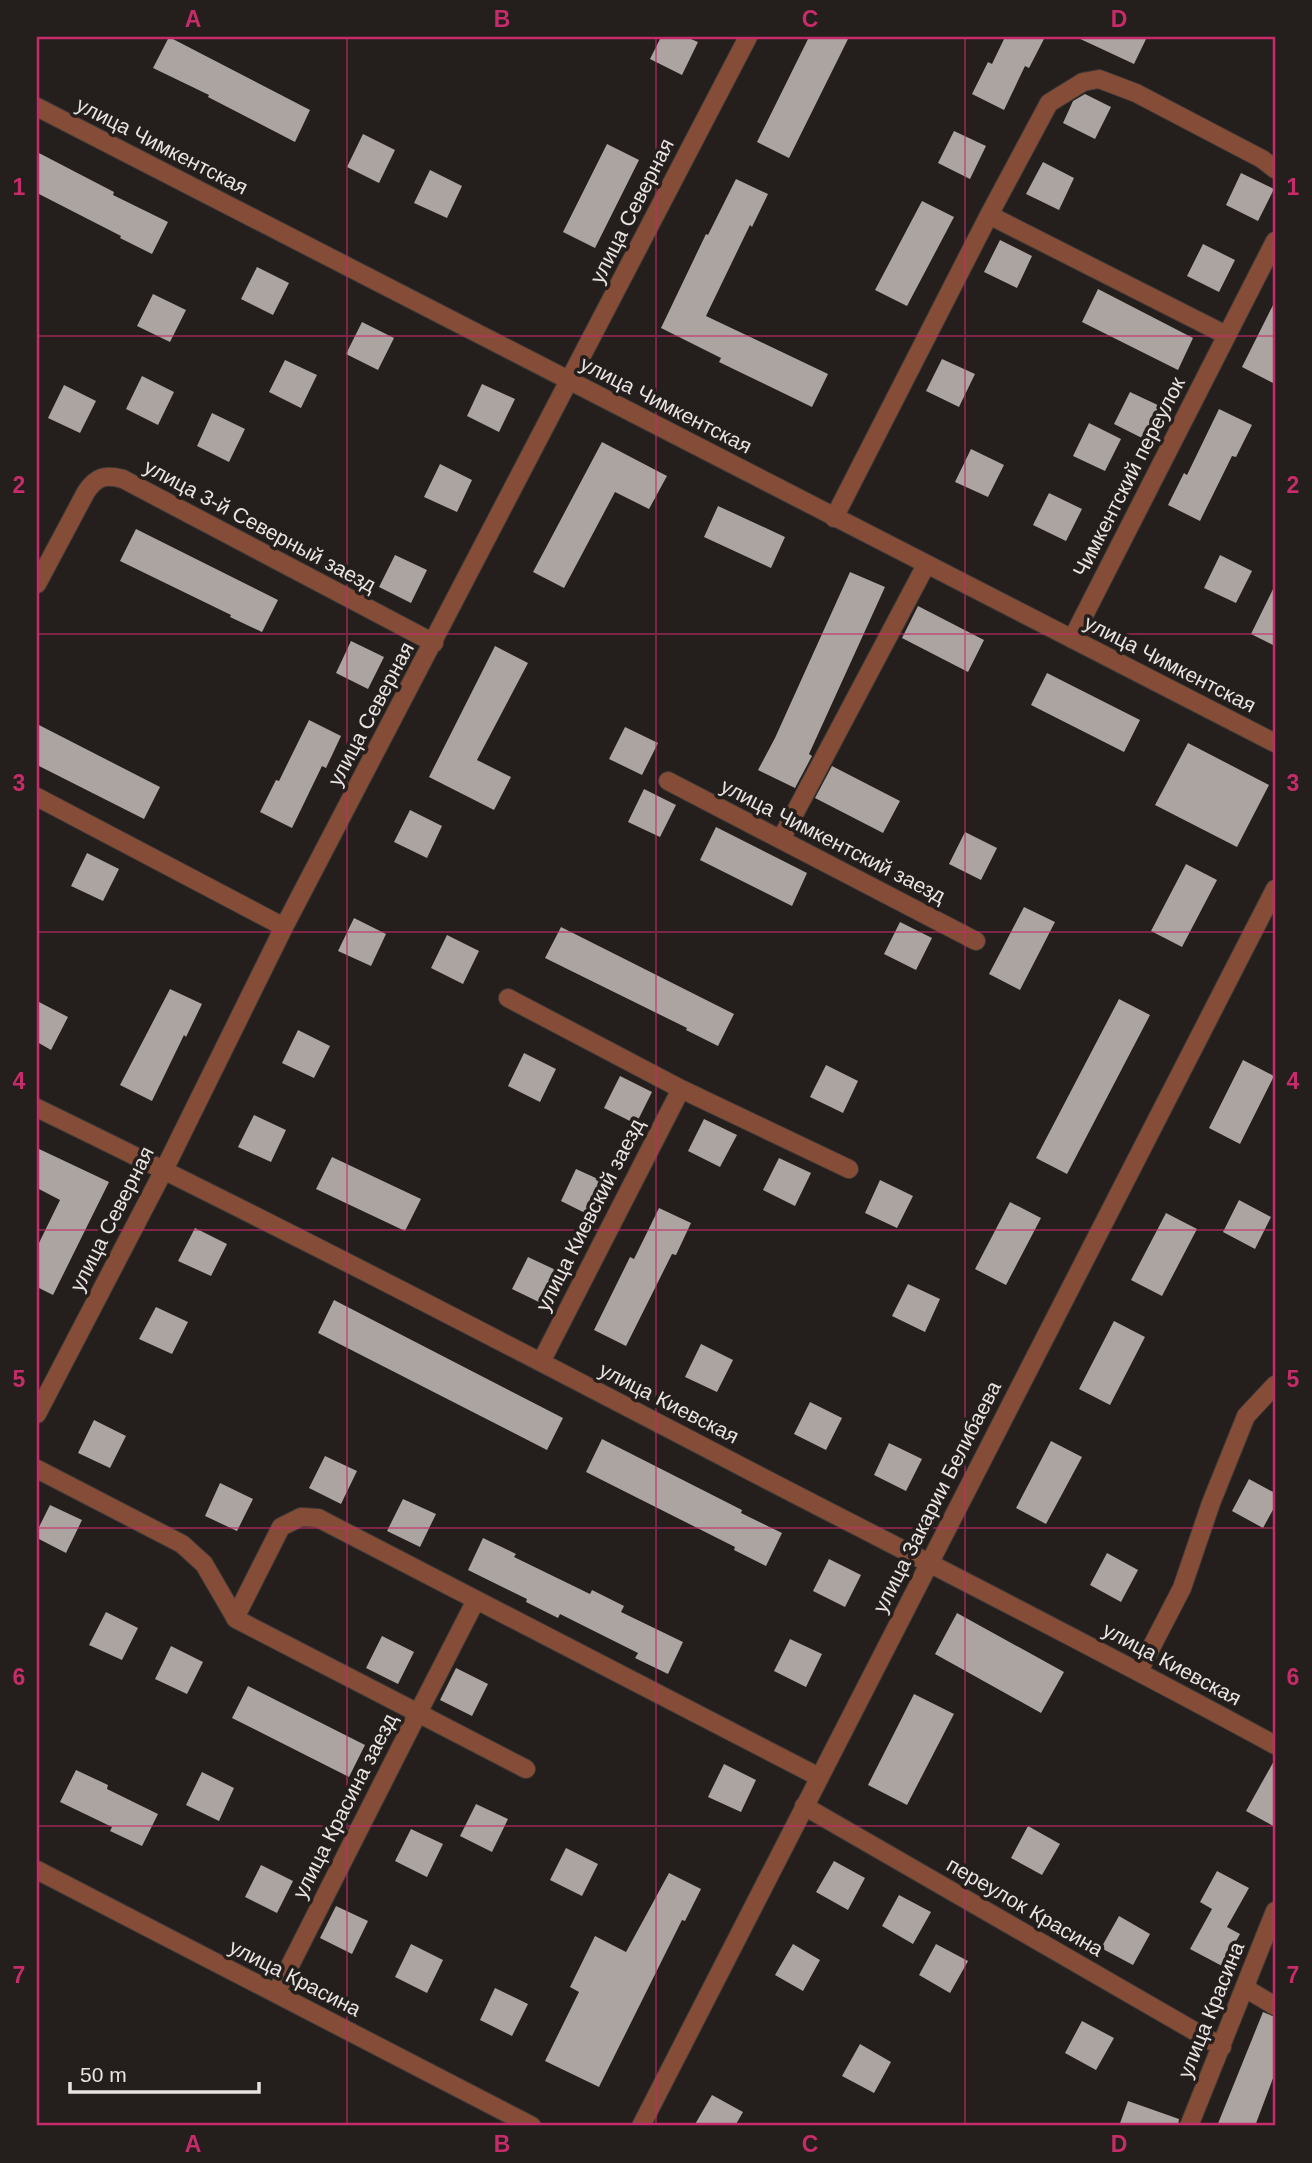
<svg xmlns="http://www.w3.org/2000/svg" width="1312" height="2163" font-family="Arial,sans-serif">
  <rect width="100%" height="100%" fill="#241e1c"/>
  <path fill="#aba4a1" d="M 169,37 L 310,110 L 295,142 L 208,97 L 209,95 L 153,68 Z
    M 661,37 L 686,37 L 698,42 L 682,75 L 650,59 Z
    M 809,37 L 849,37 L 789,158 L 757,142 Z
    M 1005,37 L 1045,37 L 1029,68 L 1025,66 L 1004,110 L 972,94 L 988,62 L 992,64 Z
    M 1076,37 L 1147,37 L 1134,64 Z
    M 1085,94 L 1111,107 L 1095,139 L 1063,123 L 1073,101 Z
    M 954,131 L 986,146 L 970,179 L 938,163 Z
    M 363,134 L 395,150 L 379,183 L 347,167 Z
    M 607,144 L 639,160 L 595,248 L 563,232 Z
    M 37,152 L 114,192 L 113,195 L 168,222 L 152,254 L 120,238 L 121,236 L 37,193 Z
    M 1043,162 L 1074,178 L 1059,210 L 1026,194 Z
    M 430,170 L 462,186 L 447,218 L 414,203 Z
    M 1241,173 L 1274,189 L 1258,221 L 1226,205 Z
    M 736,179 L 768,194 L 752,227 L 750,225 L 706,316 L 828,374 L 812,407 L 719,362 L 721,358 L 661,328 L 706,234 L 708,235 Z
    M 922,201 L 954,217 L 907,306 L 875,290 Z
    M 1000,240 L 1032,256 L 1017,288 L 984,272 Z
    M 1203,244 L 1235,260 L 1219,292 L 1187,276 Z
    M 257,267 L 289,283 L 273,315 L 241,299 Z
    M 1098,289 L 1193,338 L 1178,370 L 1082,322 Z
    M 153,294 L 186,310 L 170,342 L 137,326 Z
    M 1275,301 L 1275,384 L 1242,367 Z
    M 362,322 L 394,338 L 378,370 L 346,354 Z
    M 942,359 L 975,374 L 959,407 L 926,391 Z
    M 285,360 L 317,375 L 301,408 L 269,392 Z
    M 142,376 L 174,392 L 158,425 L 126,409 Z
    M 482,384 L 515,399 L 499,432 L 467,416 Z
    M 64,385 L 96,401 L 80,433 L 48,418 Z
    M 1130,392 L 1162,407 L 1146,440 L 1114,424 Z
    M 1219,409 L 1252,425 L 1236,457 L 1232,456 L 1200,521 L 1168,505 L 1184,473 L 1187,475 Z
    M 212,413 L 245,429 L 229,462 L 197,446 Z
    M 1089,423 L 1121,439 L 1105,471 L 1073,456 Z
    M 602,442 L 667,476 L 649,509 L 615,492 L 564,588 L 533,572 Z
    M 971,449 L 1004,465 L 988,497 L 955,482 Z
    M 440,464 L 472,480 L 457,512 L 424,497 Z
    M 1049,493 L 1082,509 L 1066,541 L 1033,525 Z
    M 718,506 L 785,537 L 771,568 L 704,537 Z
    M 136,529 L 278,600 L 262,632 L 230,617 L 231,615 L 120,561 Z
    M 395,555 L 427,570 L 411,603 L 379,587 Z
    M 1220,555 L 1252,571 L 1236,603 L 1204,588 Z
    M 850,572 L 885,587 L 809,754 L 812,756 L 795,788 L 758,770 L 775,738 Z
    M 1275,585 L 1275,646 L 1251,634 Z
    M 918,606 L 984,640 L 968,672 L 902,638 Z
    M 351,641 L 384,657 L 368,689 L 336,673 Z
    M 495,646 L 528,663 L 477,760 L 511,777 L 494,810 L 429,777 Z
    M 1047,673 L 1140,720 L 1124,752 L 1031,705 Z
    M 309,720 L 341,736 L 326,768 L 322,766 L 292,828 L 260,812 L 276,780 L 279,781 Z
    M 37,724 L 160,787 L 144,819 L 37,765 Z
    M 625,727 L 658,743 L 642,775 L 609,759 Z
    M 1188,743 L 1269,785 L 1237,847 L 1155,805 Z
    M 832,766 L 900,801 L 883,833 L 815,798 Z
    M 644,789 L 676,805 L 660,837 L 628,822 Z
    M 410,810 L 442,826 L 427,858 L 394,842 Z
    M 716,827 L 807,873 L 792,906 L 700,860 Z
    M 965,832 L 997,848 L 981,880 L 949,864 Z
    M 87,853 L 119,869 L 103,901 L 71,886 Z
    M 1186,864 L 1217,880 L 1182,947 L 1151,931 Z
    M 1024,907 L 1055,922 L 1020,990 L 989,974 Z
    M 354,918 L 386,934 L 371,966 L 338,951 Z
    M 900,922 L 932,938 L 916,970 L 884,954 Z
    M 561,927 L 734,1014 L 718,1046 L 686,1030 L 687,1028 L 545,958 Z
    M 447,935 L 479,951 L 463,984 L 431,968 Z
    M 170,989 L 202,1004 L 186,1037 L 184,1035 L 152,1101 L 120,1085 Z
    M 1119,999 L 1150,1015 L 1067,1174 L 1036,1158 Z
    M 37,1001 L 68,1017 L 51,1050 L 37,1042 Z
    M 298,1030 L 330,1046 L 314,1078 L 282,1063 Z
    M 524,1053 L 556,1069 L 540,1102 L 508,1086 Z
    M 1243,1060 L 1274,1076 L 1240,1144 L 1209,1128 Z
    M 826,1065 L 858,1081 L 843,1113 L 810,1097 Z
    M 620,1076 L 652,1092 L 636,1124 L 604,1108 Z
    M 254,1115 L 286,1130 L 271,1162 L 238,1147 Z
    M 704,1119 L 737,1135 L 720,1167 L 688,1151 Z
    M 37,1148 L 109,1182 L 53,1295 L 37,1287 L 37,1247 L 60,1200 L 37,1188 Z
    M 332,1157 L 421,1199 L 405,1231 L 316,1189 Z
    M 779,1158 L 811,1173 L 795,1206 L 763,1190 Z
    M 576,1169 L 609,1184 L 593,1217 L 561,1201 Z
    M 880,1180 L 913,1196 L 897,1228 L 865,1213 Z
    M 1239,1200 L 1271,1217 L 1255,1249 L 1223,1232 Z
    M 1010,1202 L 1041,1218 L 1006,1285 L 975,1269 Z
    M 659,1208 L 691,1223 L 676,1255 L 672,1254 L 626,1346 L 594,1330 L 630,1257 L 634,1259 Z
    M 1166,1213 L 1197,1229 L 1162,1296 L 1131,1280 Z
    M 195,1228 L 227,1244 L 211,1276 L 178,1261 Z
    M 528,1257 L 560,1272 L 545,1305 L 512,1289 Z
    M 908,1284 L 940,1299 L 925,1332 L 892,1316 Z
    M 334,1300 L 563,1418 L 547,1450 L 318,1333 Z
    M 156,1307 L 188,1322 L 172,1354 L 139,1339 Z
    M 1114,1321 L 1145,1337 L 1110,1405 L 1079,1389 Z
    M 701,1344 L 733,1360 L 717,1392 L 685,1377 Z
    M 810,1402 L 842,1418 L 826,1450 L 794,1434 Z
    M 94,1420 L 126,1436 L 110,1468 L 78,1453 Z
    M 602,1439 L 742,1510 L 741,1513 L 782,1533 L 766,1566 L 734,1550 L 735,1547 L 586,1472 Z
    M 1051,1441 L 1082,1457 L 1046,1524 L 1016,1508 Z
    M 889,1443 L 922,1459 L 906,1491 L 874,1475 Z
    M 325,1456 L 357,1471 L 341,1504 L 309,1488 Z
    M 1249,1479 L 1275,1493 L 1275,1506 L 1263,1528 L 1232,1511 Z
    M 220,1483 L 253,1499 L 237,1531 L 205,1516 Z
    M 403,1499 L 436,1514 L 420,1547 L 387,1531 Z
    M 50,1505 L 82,1520 L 66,1553 L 37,1538 L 37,1531 Z
    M 483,1538 L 516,1554 L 514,1557 L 590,1594 L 592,1590 L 624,1606 L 621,1612 L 683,1642 L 668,1674 L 635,1658 L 638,1653 L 560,1614 L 558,1618 L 526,1602 L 527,1599 L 468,1570 Z
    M 1107,1553 L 1138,1570 L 1121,1602 L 1090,1585 Z
    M 829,1559 L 861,1575 L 845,1607 L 813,1591 Z
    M 106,1612 L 138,1628 L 122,1660 L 89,1645 Z
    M 957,1613 L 1064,1672 L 1041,1713 L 935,1654 Z
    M 382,1636 L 414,1652 L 398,1684 L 366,1668 Z
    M 790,1639 L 822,1654 L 806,1687 L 774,1671 Z
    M 171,1646 L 203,1662 L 187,1694 L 155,1679 Z
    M 456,1668 L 488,1684 L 472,1716 L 440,1700 Z
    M 248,1686 L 365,1745 L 349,1777 L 232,1718 Z
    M 914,1694 L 954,1714 L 907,1805 L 868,1785 Z
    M 1275,1759 L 1275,1827 L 1246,1811 Z
    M 724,1764 L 756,1780 L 741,1812 L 708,1797 Z
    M 76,1770 L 108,1785 L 107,1789 L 158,1814 L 142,1846 L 110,1831 L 112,1827 L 60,1802 Z
    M 202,1772 L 234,1788 L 219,1821 L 186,1805 Z
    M 476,1804 L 508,1819 L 492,1852 L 460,1836 Z
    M 1028,1826 L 1060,1844 L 1042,1875 L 1011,1858 Z
    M 411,1829 L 443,1844 L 427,1877 L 395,1861 Z
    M 566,1848 L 598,1864 L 582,1896 L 550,1880 Z
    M 834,1861 L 865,1878 L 848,1910 L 816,1892 Z
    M 261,1865 L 293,1881 L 277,1913 L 245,1897 Z
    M 1217,1871 L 1249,1888 L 1227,1927 L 1240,1934 L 1222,1966 L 1190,1949 L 1212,1909 L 1200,1902 Z
    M 669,1873 L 701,1889 L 685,1921 L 682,1920 L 599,2087 L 545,2061 L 579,1992 L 570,1987 L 595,1936 L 626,1952 Z
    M 899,1895 L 931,1912 L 913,1944 L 882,1926 Z
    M 336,1906 L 368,1921 L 352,1954 L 320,1938 Z
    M 1119,1916 L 1150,1934 L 1133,1965 L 1101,1948 Z
    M 411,1944 L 443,1960 L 427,1993 L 395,1977 Z
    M 793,1944 L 820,1960 L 803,1991 L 775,1975 Z
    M 936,1944 L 968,1961 L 950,1993 L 919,1975 Z
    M 495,1988 L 528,2004 L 512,2036 L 480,2020 Z
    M 1263,2012 L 1275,2017 L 1275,2073 L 1255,2126 L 1217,2126 Z
    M 1082,2021 L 1114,2038 L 1096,2070 L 1065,2053 Z
    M 860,2044 L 891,2062 L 874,2093 L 842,2076 Z
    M 712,2095 L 743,2112 L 735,2126 L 694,2126 Z
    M 1128,2101 L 1179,2119 L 1178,2126 L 1119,2126 Z"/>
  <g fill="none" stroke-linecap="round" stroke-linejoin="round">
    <defs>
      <path id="minor" d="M 37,107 L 1275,743
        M 989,215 L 1226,335
        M 834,518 L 989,215 L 1049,103 L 1083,82 L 1099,79 L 1136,93 L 1262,159 L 1275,169
        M 37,584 L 86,492 C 96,477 105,474 123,479 L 434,643
        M 1072,639 L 1275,241
        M 668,781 L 976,941
        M 37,797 L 284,927
        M 781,839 L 926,565
        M 508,998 L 681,1089 L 541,1362
        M 681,1089 L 849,1169
        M 37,1108 C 278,1225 516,1349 754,1473 C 928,1563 1103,1651 1275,1745
        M 37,1414 L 164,1170 L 284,927 L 748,37
        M 37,1469 L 182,1544 L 204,1564 L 236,1619 L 418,1713 L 276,1993
        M 476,1600 L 418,1713 L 526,1769
        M 235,1618 L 281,1527 L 301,1517 L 318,1518 L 819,1777
        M 1139,1671 L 1182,1588 L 1211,1503 L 1246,1416 L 1275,1385
        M 804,1806 L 1222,2047
        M 37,1870 L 532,2126
        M 1245,1988 L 1275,2006
        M 641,2126 L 1275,889
        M 1189,2126 L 1275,1911"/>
    </defs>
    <use href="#minor" stroke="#3f3a38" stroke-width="20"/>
    <use href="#minor" stroke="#854d37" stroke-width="18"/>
  </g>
  <path fill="none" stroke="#c62c69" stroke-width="2" stroke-opacity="0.55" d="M 347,37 L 347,2126M 656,37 L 656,2126M 965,37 L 965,2126M 37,336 L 1275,336M 37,634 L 1275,634M 37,932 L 1275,932M 37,1230 L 1275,1230M 37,1528 L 1275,1528M 37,1826 L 1275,1826"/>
  <g text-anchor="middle" stroke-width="7" stroke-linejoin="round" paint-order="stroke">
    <g font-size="21" fill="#e8e4e3" stroke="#241e1c">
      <text transform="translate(162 146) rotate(27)" y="7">улица Чимкентская</text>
      <text transform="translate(632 211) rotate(-63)" y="7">улица Северная</text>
      <text transform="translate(666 405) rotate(27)" y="7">улица Чимкентская</text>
      <text transform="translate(1129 477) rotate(-63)" y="7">Чимкентский переулок</text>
      <text transform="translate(260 526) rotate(28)" y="7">улица 3-й Северный заезд</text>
      <text transform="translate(1170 664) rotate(27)" y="7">улица Чимкентская</text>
      <text transform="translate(371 714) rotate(-62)" y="7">улица Северная</text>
      <text transform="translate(833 841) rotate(27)" y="7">улица Чимкентский заезд</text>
      <text transform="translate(590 1215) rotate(-63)" y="7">улица Киевский заезд</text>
      <text transform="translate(112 1219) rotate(-63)" y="7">улица Северная</text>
      <text transform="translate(669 1403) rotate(27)" y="7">улица Киевская</text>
      <text transform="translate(937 1497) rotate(-63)" y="7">улица Закарии Белибаева</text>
      <text transform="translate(1172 1664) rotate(28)" y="7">улица Киевская</text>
      <text transform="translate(345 1806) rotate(-63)" y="7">улица Красина заезд</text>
      <text transform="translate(1025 1907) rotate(30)" y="7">переулок Красина</text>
      <text transform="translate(295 1978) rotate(27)" y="7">улица Красина</text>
      <text transform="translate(1211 2010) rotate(-68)" y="7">улица Красина</text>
    </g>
  </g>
  <rect width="1312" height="2163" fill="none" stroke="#241e1c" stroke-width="77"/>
  <path d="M70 2082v10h189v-10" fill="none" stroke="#e8e4e3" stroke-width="3.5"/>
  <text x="80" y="2082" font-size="21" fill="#e8e4e3" stroke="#241e1c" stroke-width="5" paint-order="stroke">50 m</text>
  <rect x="38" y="38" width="1236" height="2086" fill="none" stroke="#c62c69" stroke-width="2.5"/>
  <g font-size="23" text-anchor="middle" font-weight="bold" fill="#c62c69">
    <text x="193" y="27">A</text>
    <text x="502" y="27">B</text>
    <text x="810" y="27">C</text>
    <text x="1119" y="27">D</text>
    <text x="19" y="195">1</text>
    <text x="1293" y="195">1</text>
    <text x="19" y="493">2</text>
    <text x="1293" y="493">2</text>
    <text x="19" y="791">3</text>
    <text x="1293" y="791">3</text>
    <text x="19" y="1089">4</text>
    <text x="1293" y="1089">4</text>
    <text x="19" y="1387">5</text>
    <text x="1293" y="1387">5</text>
    <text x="19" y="1685">6</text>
    <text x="1293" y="1685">6</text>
    <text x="19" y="1983">7</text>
    <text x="1293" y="1983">7</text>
    <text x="193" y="2152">A</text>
    <text x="502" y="2152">B</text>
    <text x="810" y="2152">C</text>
    <text x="1119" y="2152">D</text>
  </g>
</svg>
